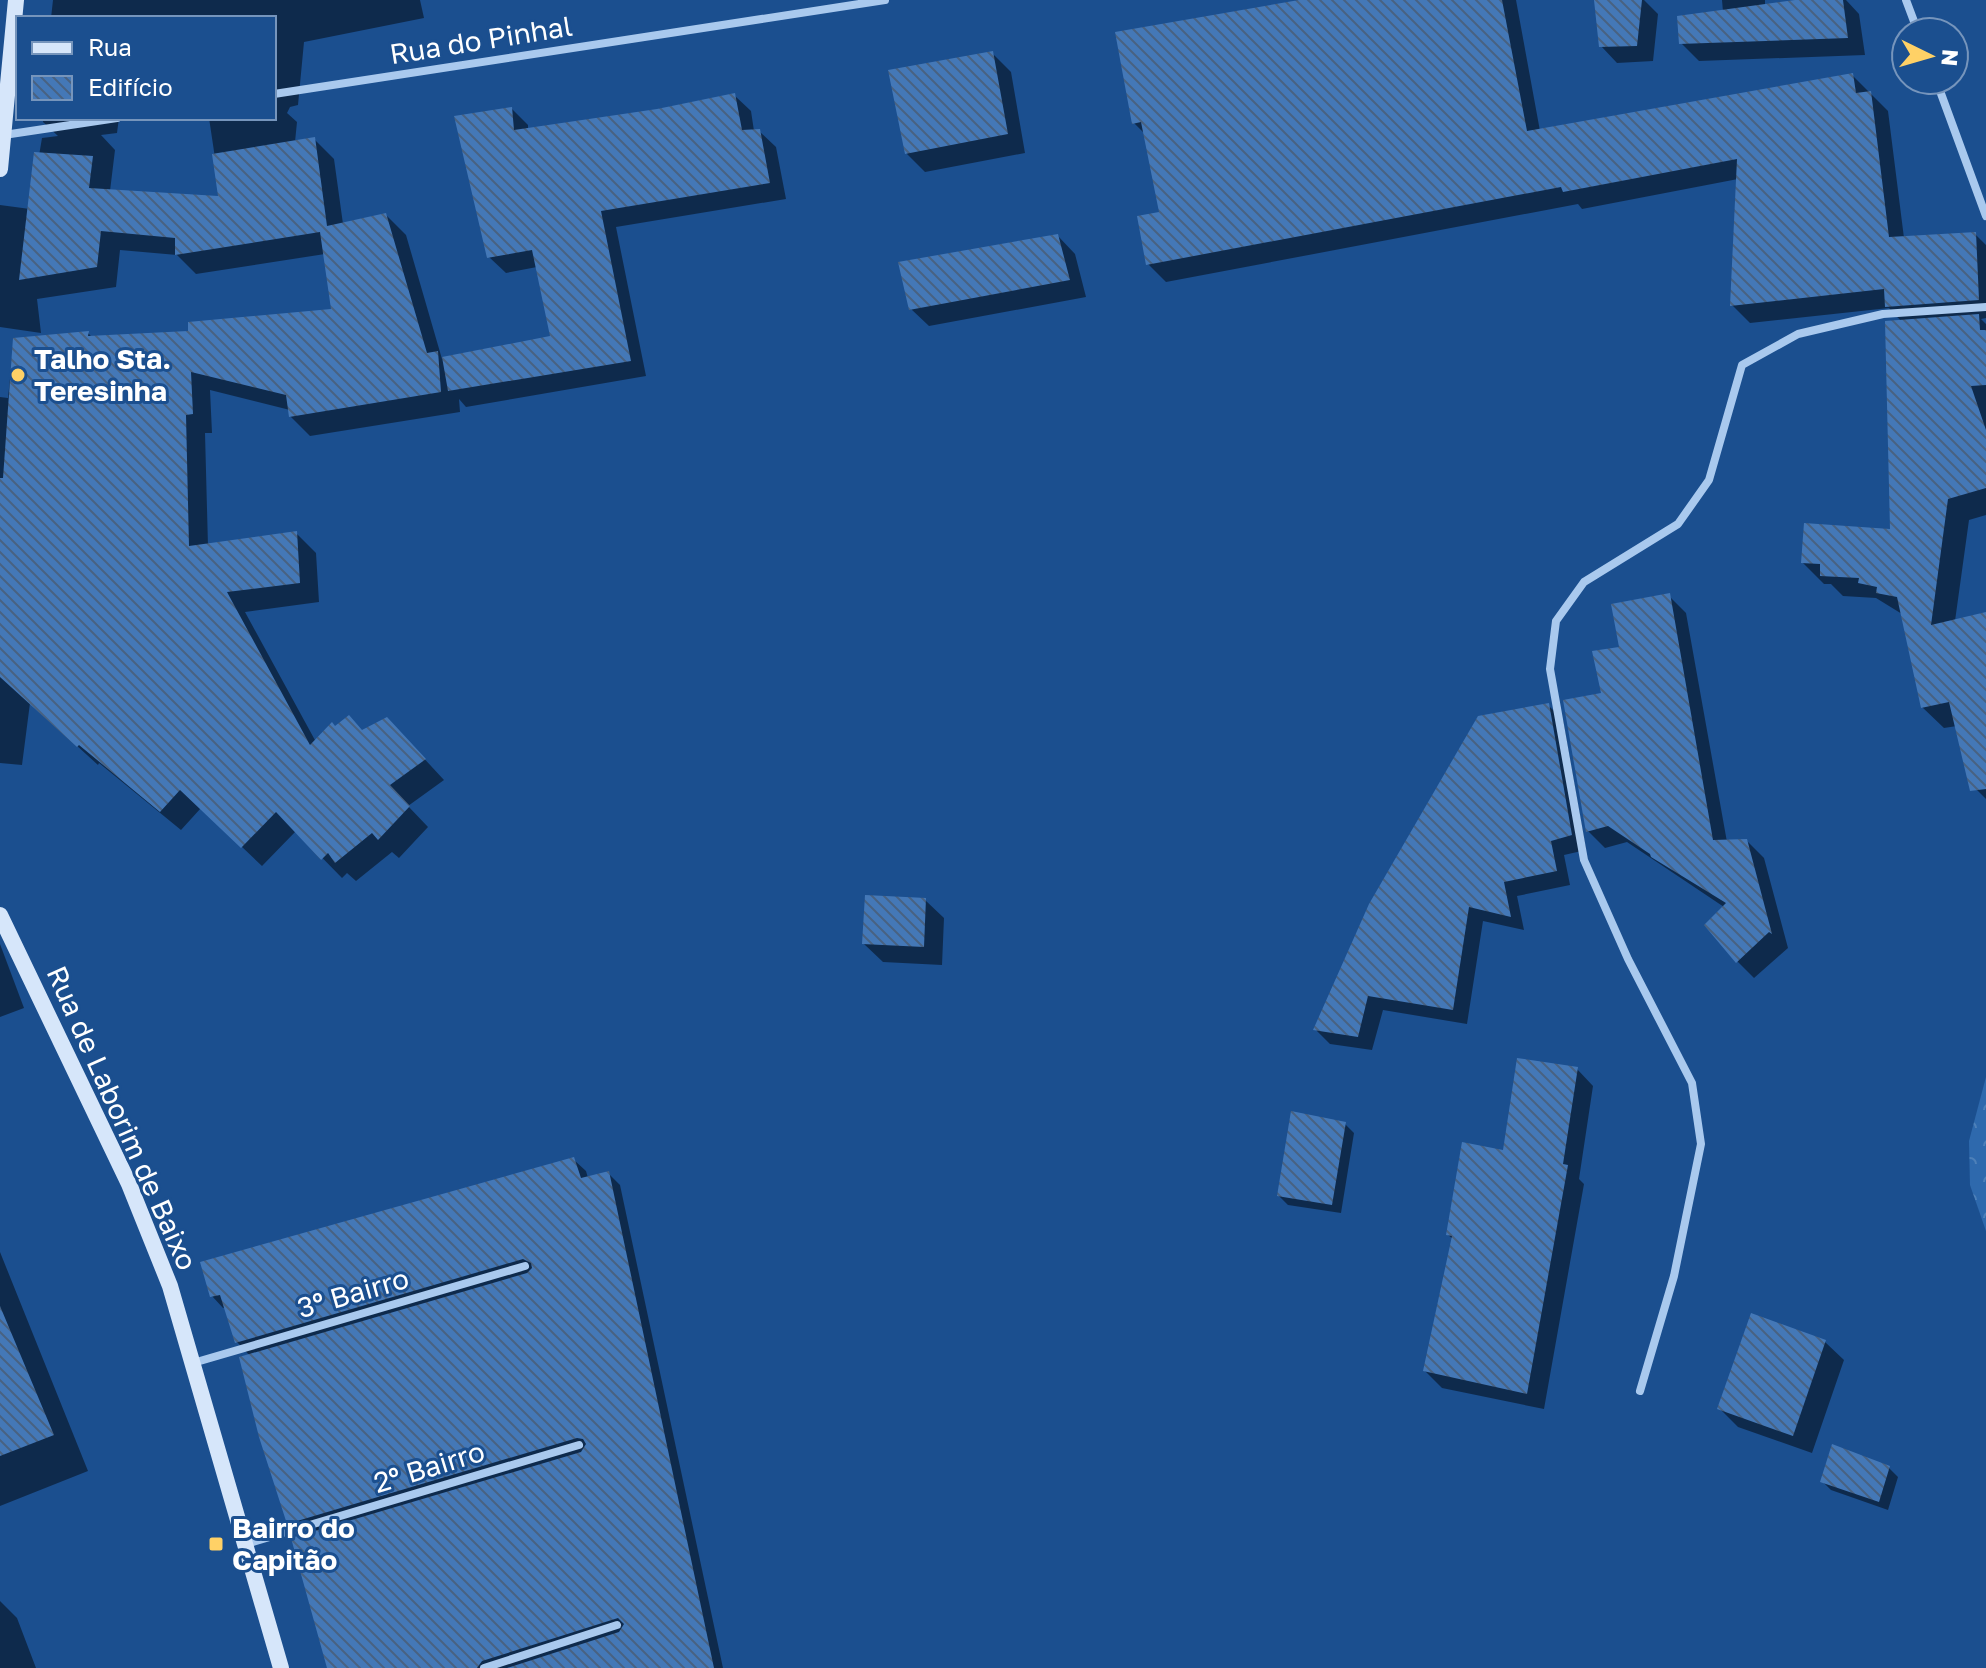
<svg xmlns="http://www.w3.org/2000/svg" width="1986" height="1668" font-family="'Golos Text',sans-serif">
  <defs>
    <pattern id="forest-crowns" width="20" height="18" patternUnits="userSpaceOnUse" patternTransform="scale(2)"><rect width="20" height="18" fill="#2e69ad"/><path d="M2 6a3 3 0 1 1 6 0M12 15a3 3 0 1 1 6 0" fill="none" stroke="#4d80b9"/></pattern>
    <pattern id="building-back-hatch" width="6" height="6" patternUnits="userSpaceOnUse" patternTransform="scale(2)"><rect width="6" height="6" fill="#4478b7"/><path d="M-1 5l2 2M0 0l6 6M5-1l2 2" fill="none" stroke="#486282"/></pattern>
  </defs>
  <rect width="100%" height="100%" fill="#1b4f8f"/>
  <path fill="url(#forest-crowns)" d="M 1986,1077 L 1986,1231 L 1970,1185 L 1969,1141 Z"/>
  <path fill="#0007" d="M 53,0 L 420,0 L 424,18 L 304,42 L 298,105 L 290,107 L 287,113 L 297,122 L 295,142 L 314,139 L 334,159 L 343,224 L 386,215 L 406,235 L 442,359 L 553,337 L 537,267 L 506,273 L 489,257 L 512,109 L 528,125 L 528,130 L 657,111 L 734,95 L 751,111 L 754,131 L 759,131 L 776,147 L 786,199 L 616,227 L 646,376 L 466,407 L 459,399 L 460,412 L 310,436 L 290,416 L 290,410 L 210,390 L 212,433 L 205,433 L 208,546 L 296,533 L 316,553 L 319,602 L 245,612 L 316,742 L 335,728 L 406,739 L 444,780 L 408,806 L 428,827 L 399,858 L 392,852 L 356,881 L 347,873 L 342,878 L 296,831 L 262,866 L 201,808 L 181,830 L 99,763 L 98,765 L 30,703 L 22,765 L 0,763 L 0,397 L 8,398 L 14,340 L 88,333 L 93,338 L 190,333 L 333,311 L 325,254 L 196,274 L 177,255 L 120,250 L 116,287 L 37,299 L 41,333 L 0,327 L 0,205 L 30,209 L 42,138 L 58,136 L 43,122 L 43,118 L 119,118 L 117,133 L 101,135 L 115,150 L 110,191 L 221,198 L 209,118 L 274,118 L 274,18 L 51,18 Z
    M 1312,0 L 1516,0 L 1540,131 L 1852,75 L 1888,111 L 1904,238 L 1975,234 L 1986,245 L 1986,318 L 1981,319 L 1986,324 L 1986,515 L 1969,520 L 1955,621 L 1986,614 L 1986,799 L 1970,783 L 1957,726 L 1944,728 L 1922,707 L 1902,614 L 1876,598 L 1843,596 L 1831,584 L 1824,584 L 1803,563 L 1893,531 L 1902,322 L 1889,308 L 1750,323 L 1732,305 L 1738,179 L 1582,209 L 1578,204 L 1166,282 L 1148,264 L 1161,214 L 1145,134 L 1134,123 Z
    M 1596,0 L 1644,0 L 1658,14 L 1653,61 L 1617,63 L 1601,46 Z
    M 1722,0 L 1765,0 L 1765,6 L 1810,0 L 1846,0 L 1859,14 L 1865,55 L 1699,61 L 1681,43 L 1723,12 Z
    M 992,53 L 1011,72 L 1025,153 L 925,172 L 906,153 Z
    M 1058,236 L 1075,254 L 1086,297 L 929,326 L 911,309 Z
    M 1669,596 L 1686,613 L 1727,842 L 1747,841 L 1764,858 L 1788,948 L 1754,978 L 1737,961 L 1724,907 L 1627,842 L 1605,848 L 1588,831 L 1603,695 L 1622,649 Z
    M 1548,705 L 1563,720 L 1586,850 L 1564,855 L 1570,885 L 1517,896 L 1524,930 L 1483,921 L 1467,1024 L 1383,1010 L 1372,1050 L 1330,1044 L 1316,1030 Z
    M 925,900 L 944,918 L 942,965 L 883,962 L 864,944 Z
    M 0,944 L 24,1008 L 0,1017 Z
    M 1577,1069 L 1593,1086 L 1579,1179 L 1584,1184 L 1544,1409 L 1442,1388 L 1425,1371 L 1453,1239 L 1448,1235 L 1504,1152 Z
    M 1345,1124 L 1354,1133 L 1341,1213 L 1288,1205 L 1279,1196 Z
    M 574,1160 L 586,1171 L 588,1178 L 608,1173 L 620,1185 L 723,1668 L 333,1668 L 302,1537 L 289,1523 L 250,1356 L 237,1342 L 226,1307 L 223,1308 L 212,1296 Z
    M 0,1252 L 88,1471 L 0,1506 Z
    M 1825,1342 L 1844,1360 L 1812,1453 L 1738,1427 L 1719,1408 Z
    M 1889,1468 L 1898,1477 L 1888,1510 L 1831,1490 L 1822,1481 Z
    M 0,1601 L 17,1618 L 36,1668 L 0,1668 Z"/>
  <path fill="url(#building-back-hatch)" d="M 1299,0 L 1502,0 L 1527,131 L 1853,73 L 1856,93 L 1871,91 L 1889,237 L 1976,232 L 1979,300 L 1885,307 L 1884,289 L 1730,306 L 1737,159 L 1563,192 L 1561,187 L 1146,265 L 1137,216 L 1159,212 L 1141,122 L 1132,124 L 1115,32 Z
    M 1594,0 L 1642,0 L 1637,46 L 1599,47 Z
    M 1795,0 L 1843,0 L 1848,38 L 1679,44 L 1677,16 Z
    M 993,51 L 1008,134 L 905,154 L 888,70 Z
    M 735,93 L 742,130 L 760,129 L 770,183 L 601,211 L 631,361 L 448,391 L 442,357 L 550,336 L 532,250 L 487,258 L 454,116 L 512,107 L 514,130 L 657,109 Z
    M 315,137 L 327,226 L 386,213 L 427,353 L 438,351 L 441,392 L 289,417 L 286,395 L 191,372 L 193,414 L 186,415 L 189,546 L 297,531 L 300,583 L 227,592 L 310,745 L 332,722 L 335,726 L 349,715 L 362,730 L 387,717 L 426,759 L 390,785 L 410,806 L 378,840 L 372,833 L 335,863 L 328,853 L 321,860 L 276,812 L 241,848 L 180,790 L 160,812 L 79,745 L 77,747 L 0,677 L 0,478 L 3,478 L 13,338 L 89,331 L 88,336 L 188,331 L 188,322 L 331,309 L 320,232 L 175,255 L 175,238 L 101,231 L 97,267 L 19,280 L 34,152 L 93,156 L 89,188 L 218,196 L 212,154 Z
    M 1058,234 L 1070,280 L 909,310 L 898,262 Z
    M 1979,314 L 1980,330 L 1986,330 L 1986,385 L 1971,386 L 1986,430 L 1986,488 L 1948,499 L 1931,625 L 1986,612 L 1986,789 L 1970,791 L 1949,702 L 1921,708 L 1897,597 L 1876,593 L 1877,587 L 1858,583 L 1859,578 L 1820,576 L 1820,564 L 1801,563 L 1804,523 L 1890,529 L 1885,321 Z
    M 1670,593 L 1713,840 L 1747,839 L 1772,934 L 1769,932 L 1736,963 L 1704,925 L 1726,903 L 1651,857 L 1650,854 L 1608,826 L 1586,832 L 1563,700 L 1601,693 L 1592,651 L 1619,647 L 1611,604 Z
    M 1549,703 L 1572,835 L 1551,841 L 1557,871 L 1504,882 L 1511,917 L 1469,907 L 1453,1010 L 1368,996 L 1358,1037 L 1313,1030 L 1369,904 L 1478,716 Z
    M 865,895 L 926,898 L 924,947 L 862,944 Z
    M 1517,1058 L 1578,1067 L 1563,1164 L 1568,1165 L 1527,1394 L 1423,1371 L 1452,1236 L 1446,1235 L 1462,1142 L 1503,1150 Z
    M 1291,1111 L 1346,1122 L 1332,1205 L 1277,1196 Z
    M 574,1157 L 581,1178 L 609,1171 L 714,1668 L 507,1668 L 619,1632 L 624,1624 L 618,1618 L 482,1661 L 477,1668 L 327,1668 L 291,1538 L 581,1452 L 586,1444 L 583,1439 L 577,1438 L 287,1524 L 259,1437 L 239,1357 L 527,1273 L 532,1268 L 531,1263 L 523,1259 L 235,1343 L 220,1295 L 210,1297 L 200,1262 Z
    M 0,1306 L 54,1435 L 0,1456 Z
    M 1751,1313 L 1826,1340 L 1793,1436 L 1717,1409 Z
    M 1832,1444 L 1890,1466 L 1879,1502 L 1820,1482 Z"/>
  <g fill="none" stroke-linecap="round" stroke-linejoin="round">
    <path stroke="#a9c9ee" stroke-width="8" d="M 1906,0 L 1918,32
      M 1936,80 L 1986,216
      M 274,94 L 885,0
      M 4,135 L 117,118
      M 193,1363 L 525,1266
      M 1640,1391 L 1674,1276 L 1701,1144 L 1692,1083 L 1628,959 L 1584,860 L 1550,669 L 1556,621 L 1584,582 L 1678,524 L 1709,480 L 1742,365 L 1798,334 L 1883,314 L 1986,307
      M 246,1544 L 579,1445
      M 484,1668 L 617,1625"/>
    <path stroke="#d6e6fa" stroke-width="16" d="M 0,169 L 16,0
      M 0,915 L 129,1184 L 170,1286 L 281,1668"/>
  </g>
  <g fill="#ffd166" stroke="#1b4f8f" stroke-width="3">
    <circle cx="18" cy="375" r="8"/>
    <rect x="208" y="1536" width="16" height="16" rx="4"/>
  </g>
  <g text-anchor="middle" stroke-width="6" stroke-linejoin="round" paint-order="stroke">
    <g font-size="28" fill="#fff" stroke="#1b4f8f">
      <text transform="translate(481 40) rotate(-9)" y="10">Rua do Pinhal</text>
      <text transform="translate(122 1118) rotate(66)" y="10">Rua de Laborim de Baixo</text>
      <text transform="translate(353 1293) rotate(-16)" y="10">3º Bairro</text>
      <text transform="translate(429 1467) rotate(-17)" y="10">2º Bairro</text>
    </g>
    <g font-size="28" font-weight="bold" fill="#fff" stroke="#1b4f8f" text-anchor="start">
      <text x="34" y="369">Talho Stª.<tspan x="34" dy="32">Teresinha</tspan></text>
      <text x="232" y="1538">Bairro do<tspan x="232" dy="32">Capitão</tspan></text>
    </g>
  </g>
  <rect x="16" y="16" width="260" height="104" fill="#1b4f8f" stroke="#7695bc" stroke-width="2"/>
  <rect x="32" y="42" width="40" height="12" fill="#d6e6fa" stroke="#7695bc" stroke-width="2"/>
  <text x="88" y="56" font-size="24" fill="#ffffff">Rua</text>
  <rect x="32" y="76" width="40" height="24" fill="url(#building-back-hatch)" stroke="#7695bc" stroke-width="2"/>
  <text x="88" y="96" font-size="24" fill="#ffffff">Edifício</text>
  <g transform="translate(1930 56) rotate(95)"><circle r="38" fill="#1b4f8f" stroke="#7695bc" stroke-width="2"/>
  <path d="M0-6L14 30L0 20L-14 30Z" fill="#ffd166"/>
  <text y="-12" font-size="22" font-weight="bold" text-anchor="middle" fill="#ffffff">N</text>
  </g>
</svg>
